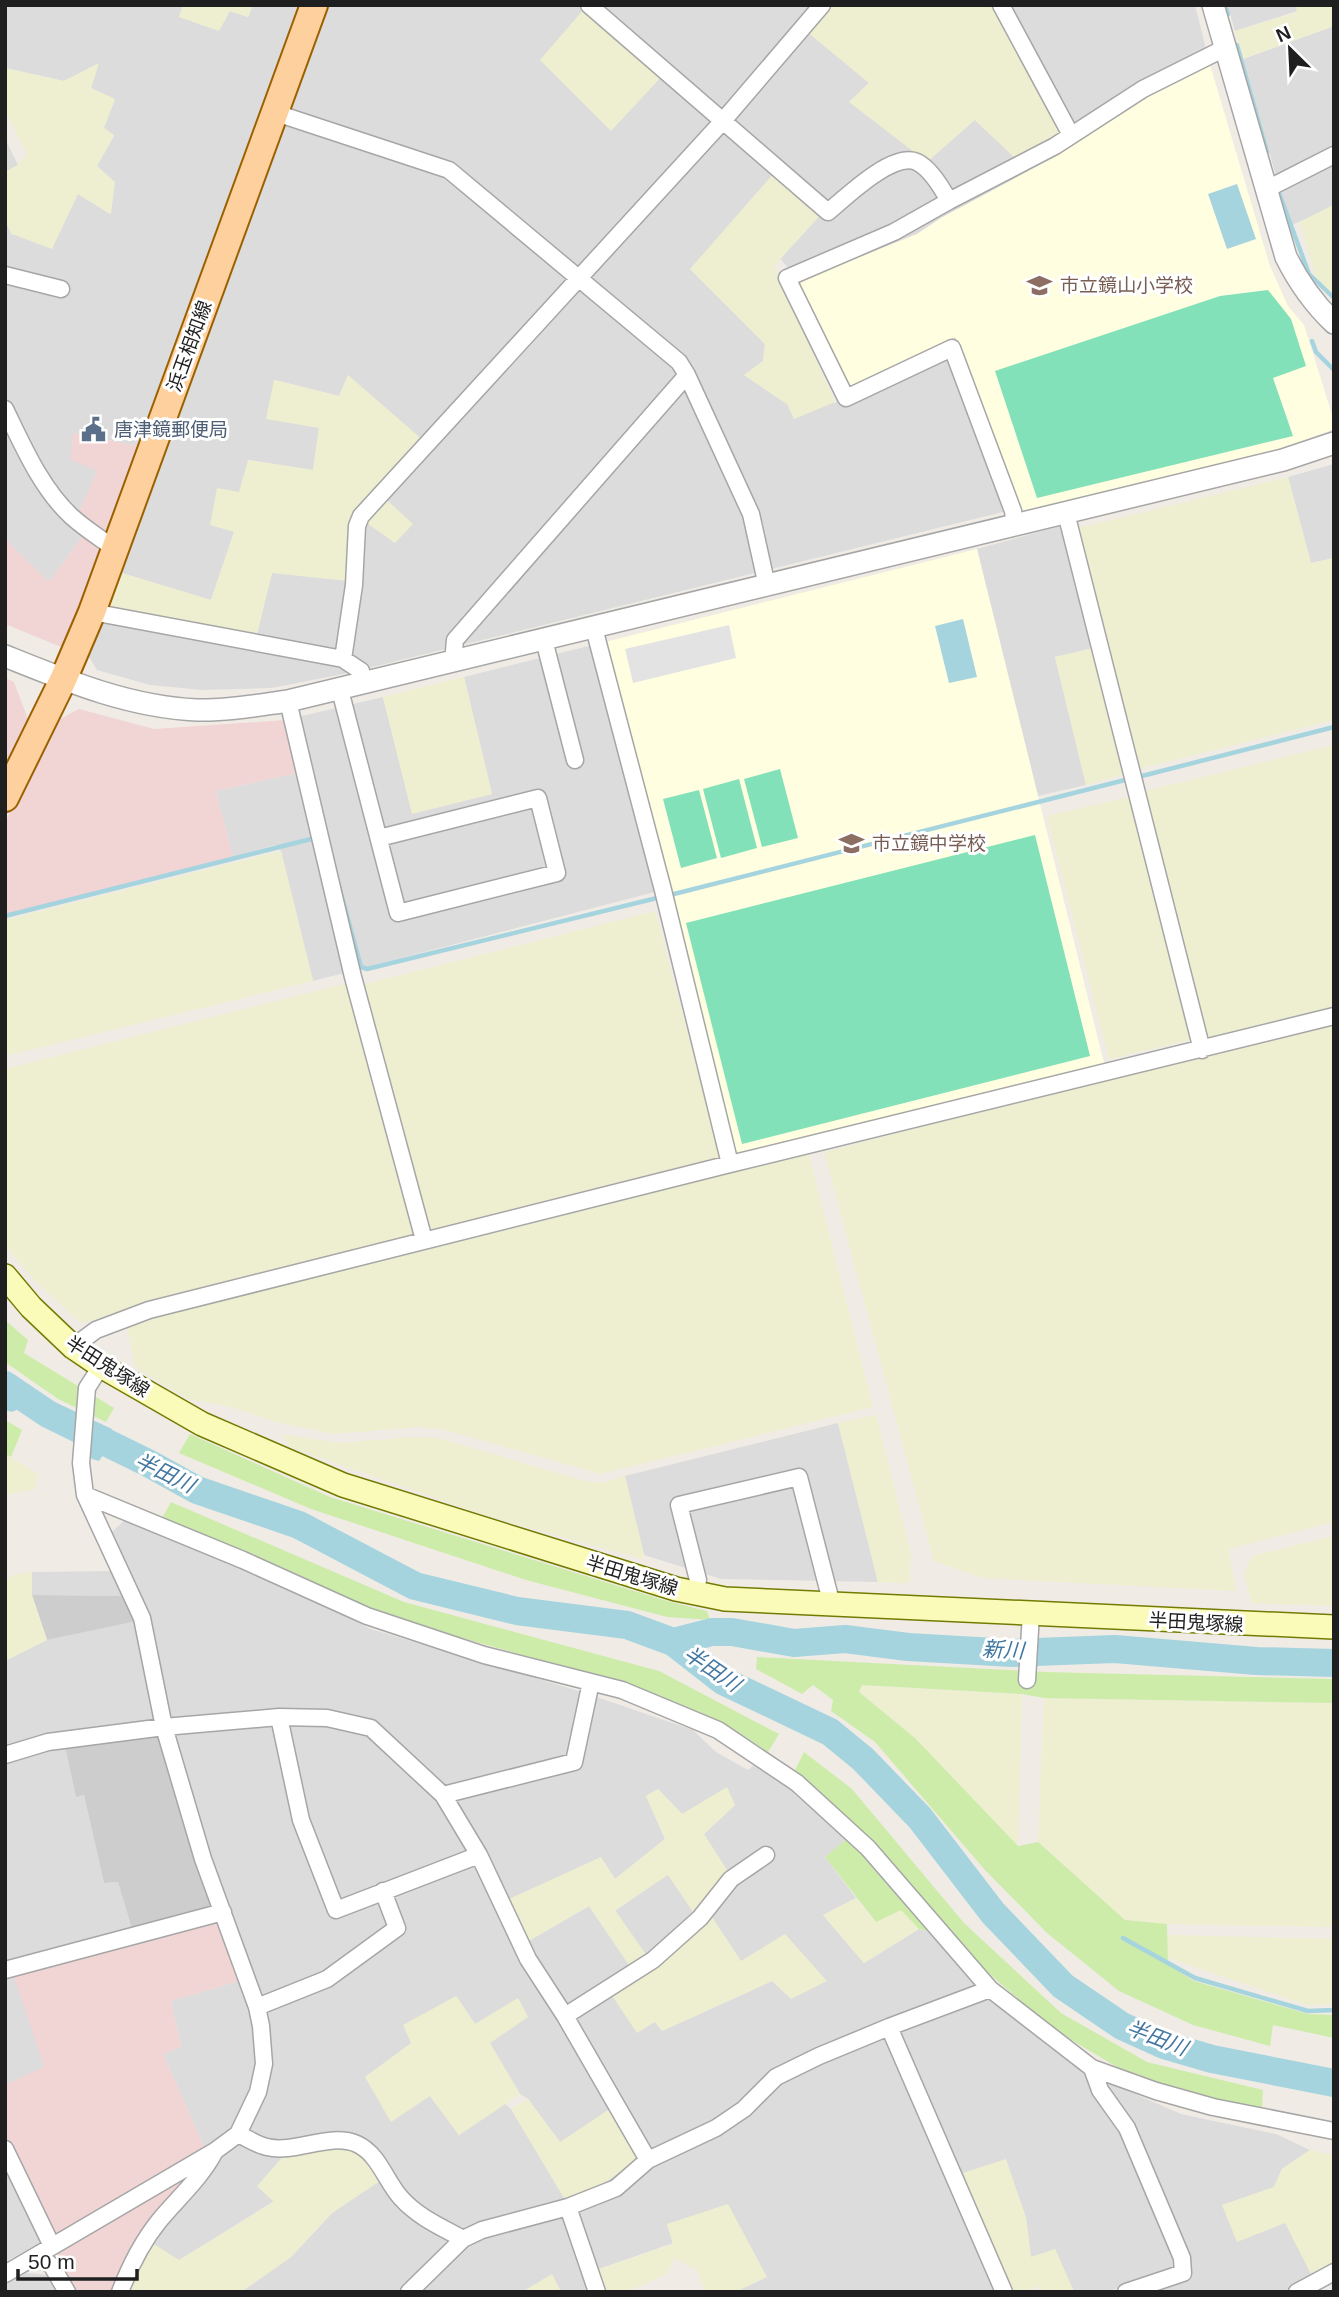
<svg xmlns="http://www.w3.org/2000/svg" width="1339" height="2297" font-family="Arial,'Noto Sans JP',sans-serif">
  <rect width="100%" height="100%" fill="#f0ece5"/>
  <path fill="#dddcdc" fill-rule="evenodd" d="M 5,5 L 183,5 L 179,17 L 230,11 L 248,17 L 253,5 L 306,5 L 142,447 L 73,433 L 97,471 L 78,516 L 89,527 L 49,582 L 5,539 L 5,220 L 12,235 L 78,194 L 110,214 L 97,166 L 114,136 L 103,128 L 115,100 L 91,88 L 98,64 L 64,81 L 5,68 Z
    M 321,5 L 828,5 L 869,83 L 850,101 L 975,120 L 1029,171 L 941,218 L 917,234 L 801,281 L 780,259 L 822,213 L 690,269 L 765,344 L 763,361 L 744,375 L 787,404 L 835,403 L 854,386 L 936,349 L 955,337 L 1015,509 L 348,673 L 272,688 L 202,690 L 150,685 L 97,670 L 87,654 L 103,608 L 256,638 L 272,572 L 347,580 L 356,515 L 378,492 L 348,376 L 339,396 L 275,380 L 319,428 L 313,470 L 249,460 L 234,532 L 211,600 L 115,571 Z
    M 997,5 L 1195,5 L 1210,65 L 1153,94 L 1071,146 Z
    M 1228,5 L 1296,5 L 1297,11 L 1235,31 Z
    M 1334,26 L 1334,206 L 1290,226 L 1243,59 Z
    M 5,138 L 18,165 L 5,172 Z
    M 1334,464 L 1334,558 L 1311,563 L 1288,477 Z
    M 1075,522 L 1105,645 L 1055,657 L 1086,785 L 1038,796 L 977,549 Z
    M 605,642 L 666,889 L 313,981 L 281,851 L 275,845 L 233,857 L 216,791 L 296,773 L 285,720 L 383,697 L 412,813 L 492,794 L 464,677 Z
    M 838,1423 L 878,1582 L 721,1579 L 644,1555 L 625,1476 Z
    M 127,1518 L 244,1566 L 371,1629 L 582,1692 L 693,1730 L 716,1752 L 748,1770 L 761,1759 L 849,1838 L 825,1857 L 856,1898 L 823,1915 L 864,1963 L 919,1929 L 938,1933 L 1085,2072 L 1181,2114 L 1276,2134 L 1310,2150 L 1282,2169 L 1274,2187 L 1223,2205 L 1286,2223 L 1313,2278 L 1307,2292 L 1122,2292 L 1120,2287 L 1107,2292 L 1074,2292 L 1055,2249 L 1031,2258 L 1026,2218 L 1005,2159 L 1010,2292 L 735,2292 L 766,2277 L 667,2225 L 673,2243 L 596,2270 L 604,2292 L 561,2292 L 552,2275 L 522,2292 L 241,2292 L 291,2257 L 332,2213 L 382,2179 L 257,2186 L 274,2201 L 178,2261 L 152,2243 L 248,2127 L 266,2086 L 272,2053 L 262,1999 L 158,1723 L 5,1754 L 5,1661 L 47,1640 L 136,1621 L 125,1596 L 32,1595 L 32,1572 L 116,1571 L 102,1541 ZM 658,1789 L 682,1814 L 735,1805 L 704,1834 L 695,1915 L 668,1874 L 615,1911 L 653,1966 L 741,1961 L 826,1981 L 772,1981 L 662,2031 L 655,2022 L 631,1968 L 589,1906 L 527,1942 L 600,1857 L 615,1879 L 665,1839 L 646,1796 ZM 457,1997 L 475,2024 L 527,2017 L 489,2043 L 520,2094 L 528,2099 L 560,2142 L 564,2198 L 511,2109 L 505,2104 L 459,2135 L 430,2096 L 365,2077 L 412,2043 Z
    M 65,1746 L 76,1796 L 84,1795 L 104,1883 L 118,1882 L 132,1929 L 44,2068 L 5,2085 L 5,1759 Z
    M 242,1980 L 261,2063 L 252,2094 L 232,2131 L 205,2149 L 163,2054 L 181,2047 L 171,2001 Z
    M 5,2139 L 52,2236 L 5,2262 Z
    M 26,2273 L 48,2275 L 58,2292 L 5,2292 L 5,2285 Z"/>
  <path fill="#f1d4d4" d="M 73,433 L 142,447 L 69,641 L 61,647 L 5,624 L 5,539 L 49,582 L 89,527 L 77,516 L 97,471 L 70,459 Z
    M 5,678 L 14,682 L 29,722 L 5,771 Z
    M 79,709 L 154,729 L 285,720 L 297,773 L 216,791 L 233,857 L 5,914 L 5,822 L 56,721 Z
    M 218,1917 L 242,1980 L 171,2001 L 181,2047 L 163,2054 L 205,2149 L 52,2236 L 5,2139 L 5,2085 L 44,2067 L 13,1974 Z
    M 194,2169 L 118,2292 L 77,2292 L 57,2256 L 62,2248 Z"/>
  <path fill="#fffee0" d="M 1210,65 L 1270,266 L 1288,306 L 1304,325 L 1334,421 L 1334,429 L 1278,450 L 1021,511 L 1015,509 L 955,337 L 936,349 L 854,386 L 847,386 L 800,290 L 801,281 L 917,234 L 941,218 L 1053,158 L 1153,94 Z
    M 977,549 L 1104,1063 L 732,1156 L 605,642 Z"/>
  <path fill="#cdcdcd" d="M 32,1595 L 125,1596 L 137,1621 L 47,1640 Z
    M 162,1733 L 217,1909 L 132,1929 L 118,1882 L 104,1883 L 84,1795 L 76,1797 L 65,1746 Z"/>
  <path fill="#eeefd0" d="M 183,5 L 253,5 L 248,17 L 230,11 L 219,31 L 179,17 Z
    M 828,5 L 997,5 L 1064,131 L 1016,159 L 975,120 L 927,162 L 849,102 L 869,83 L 806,31 Z
    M 1296,5 L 1334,5 L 1334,26 L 1243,59 L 1235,31 L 1297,12 Z
    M 584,9 L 663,75 L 611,131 L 540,60 Z
    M 99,63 L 91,88 L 115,99 L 104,128 L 114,135 L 97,166 L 115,182 L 111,214 L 78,194 L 52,249 L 12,234 L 5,220 L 5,172 L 18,165 L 27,154 L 5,110 L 5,68 L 64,81 Z
    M 775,172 L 822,213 L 774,266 L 835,402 L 794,419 L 787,404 L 744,375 L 763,361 L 765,344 L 690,269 Z
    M 1333,205 L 1334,206 L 1334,296 L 1317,282 L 1300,222 Z
    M 348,375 L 424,441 L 378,492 L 413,524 L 395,543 L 357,516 L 347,581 L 272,573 L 256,638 L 103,608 L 115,571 L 211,600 L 234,532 L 210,525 L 217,488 L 239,492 L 248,460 L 313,470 L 319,428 L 266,419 L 274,380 L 339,396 Z
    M 1288,477 L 1311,563 L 1334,558 L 1334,720 L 1138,769 L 1078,528 Z
    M 1095,648 L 1124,774 L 1086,785 L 1055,657 Z
    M 464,677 L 492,794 L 412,814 L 383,697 Z
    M 1334,745 L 1334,1009 L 1208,1041 L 1145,791 Z
    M 1129,797 L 1190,1040 L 1109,1059 L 1047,816 Z
    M 281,851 L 313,981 L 5,1056 L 5,920 Z
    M 655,911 L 721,1160 L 425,1233 L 361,985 Z
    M 352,982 L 416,1236 L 81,1323 L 37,1283 L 5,1246 L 5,1069 Z
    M 1334,1022 L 1334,1522 L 1228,1549 L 1236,1591 L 982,1578 L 934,1561 L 824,1152 Z
    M 808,1151 L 873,1407 L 601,1474 L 445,1430 L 419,1427 L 333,1434 L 276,1422 L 235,1408 L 188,1399 L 135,1367 L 126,1322 Z
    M 876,1415 L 911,1555 L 909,1583 L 878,1582 L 838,1423 Z
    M 281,1434 L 340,1443 L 413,1437 L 439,1438 L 581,1480 L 603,1483 L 625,1476 L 644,1555 L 642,1559 L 490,1517 L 292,1448 Z
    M 5,1454 L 38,1474 L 35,1489 L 5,1495 Z
    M 1334,1536 L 1334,1606 L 1252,1603 L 1244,1574 L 1252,1556 Z
    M 32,1572 L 32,1595 L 47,1640 L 5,1661 L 5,1580 L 16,1574 Z
    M 861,1685 L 1022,1694 L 1018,1846 L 916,1739 L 859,1692 Z
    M 1044,1698 L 1334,1703 L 1334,1927 L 1167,1924 L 1125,1920 L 1038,1842 Z
    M 727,1787 L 735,1805 L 704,1834 L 729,1873 L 696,1916 L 668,1875 L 615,1910 L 647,1956 L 631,1968 L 589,1906 L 527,1942 L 507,1900 L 601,1857 L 615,1879 L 665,1839 L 646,1796 L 658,1789 L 682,1814 Z
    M 856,1898 L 875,1922 L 902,1909 L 919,1929 L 864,1963 L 823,1915 Z
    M 712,1917 L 741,1961 L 785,1934 L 827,1981 L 791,1999 L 772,1981 L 662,2031 L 655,2022 L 637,2033 L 611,1994 L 653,1966 Z
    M 1168,1935 L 1334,1939 L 1334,2005 L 1307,2005 L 1168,1958 Z
    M 456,1996 L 475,2024 L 518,1998 L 528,2017 L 490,2043 L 520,2094 L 459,2135 L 430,2096 L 391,2122 L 365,2077 L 411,2043 L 403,2025 Z
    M 528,2099 L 560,2142 L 611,2108 L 640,2158 L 597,2188 L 564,2198 L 511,2109 Z
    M 339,2144 L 364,2151 L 383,2179 L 332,2213 L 291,2257 L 241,2292 L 126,2292 L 152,2243 L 179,2260 L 274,2202 L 257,2186 L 287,2152 Z
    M 1310,2150 L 1334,2155 L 1334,2266 L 1313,2278 L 1285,2223 L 1237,2242 L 1222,2205 L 1274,2187 L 1282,2169 Z
    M 1006,2159 L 1026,2218 L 1031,2257 L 1055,2249 L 1074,2292 L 1043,2292 L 1040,2286 L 1026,2292 L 1010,2292 L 963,2173 Z
    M 728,2204 L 767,2277 L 735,2292 L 705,2292 L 697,2270 L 674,2258 L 667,2274 L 626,2292 L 604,2292 L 596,2270 L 673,2244 L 667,2224 Z
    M 552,2274 L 561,2292 L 522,2292 Z"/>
  <path fill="#cdecaa" d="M 5,1320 L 28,1340 L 24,1353 L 114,1408 L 106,1422 L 58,1399 L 5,1362 Z
    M 5,1420 L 22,1430 L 11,1457 L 5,1454 Z
    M 190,1434 L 330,1497 L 667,1601 L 707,1611 L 710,1620 L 667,1617 L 526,1580 L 311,1509 L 179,1453 Z
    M 171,1502 L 404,1602 L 659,1671 L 779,1734 L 768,1752 L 724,1723 L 629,1685 L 377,1614 L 162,1518 Z
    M 757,1657 L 1045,1672 L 1334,1679 L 1334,1703 L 1044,1698 L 1022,1694 L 862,1685 L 859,1692 L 916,1739 L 1018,1846 L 1038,1842 L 1125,1920 L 1167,1924 L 1168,1965 L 1194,1981 L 1308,2014 L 1334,2015 L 1334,2038 L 1273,2025 L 1270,2046 L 1193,2025 L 1119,1991 L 1047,1933 L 985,1870 L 875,1742 L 831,1711 L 833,1700 L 813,1685 L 802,1694 L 756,1669 Z
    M 804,1752 L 852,1789 L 964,1923 L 1061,2013 L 1147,2062 L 1263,2090 L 1262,2109 L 1204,2100 L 1132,2076 L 1053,2029 L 985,1970 L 946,1926 L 938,1933 L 919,1929 L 901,1910 L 876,1922 L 825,1857 L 848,1838 L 793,1774 Z"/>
  <path fill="#82e1b8" d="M 1268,290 L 1291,319 L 1306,366 L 1273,378 L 1293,436 L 1037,498 L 995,371 L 1220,296 Z
    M 780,769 L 798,838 L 762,847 L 744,779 Z
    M 739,779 L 757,848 L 721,858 L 703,789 Z
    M 699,790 L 717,858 L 681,868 L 663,799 Z
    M 1035,835 L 1090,1056 L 742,1144 L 686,923 Z"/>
  <path fill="#e3e3e3" d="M 729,625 L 736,658 L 633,683 L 625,649 Z"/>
  <path fill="#a5d4df" d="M 1237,184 L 1256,239 L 1227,249 L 1208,194 Z
    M 963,619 L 977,677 L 949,683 L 935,626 Z
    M 5,1378 L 26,1397 L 33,1395 L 32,1407 L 52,1412 L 60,1412 L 63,1406 L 112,1429 L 105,1452 L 99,1461 L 92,1459 L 72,1430 L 69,1431 L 67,1427 L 56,1423 L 50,1425 L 37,1416 L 31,1416 L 31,1412 L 23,1407 L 12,1412 L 5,1410 Z"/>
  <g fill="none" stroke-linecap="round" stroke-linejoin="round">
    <path stroke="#a5d4df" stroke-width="4.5" d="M 1225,5 L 1228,14
      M 1237,45 L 1267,152
      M 1279,193 L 1309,274 L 1334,298
      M 1312,341 L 1316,352 L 1334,370
      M 1138,777 L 1334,727
      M 339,886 L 361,967 L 367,969 L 661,897
      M 670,895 L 1129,779
      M 5,916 L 311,839
      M 1123,1938 L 1195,1978 L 1308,2011 L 1334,2010"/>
    <path stroke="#a5d4df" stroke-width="28" d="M 5,1385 L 48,1414 L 148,1463 L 197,1490 L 299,1525 L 415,1586 L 517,1611 L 627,1625 L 673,1642 L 723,1681 L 830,1732 L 863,1759 L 920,1818 L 993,1913 L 1063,1986 L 1122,2026 L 1164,2045 L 1212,2059 L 1334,2083
      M 673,1642 L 712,1632 L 732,1632 L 794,1643 L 845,1639 L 908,1647 L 1012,1653 L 1115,1649 L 1256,1661 L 1334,1663"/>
    <defs>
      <path id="minor" d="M 589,5 L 828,212 C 846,197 893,151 917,162 C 931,169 942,188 949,201
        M 1001,5 L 1071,135
        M 273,112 L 449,170 L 679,362 L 687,375 L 751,514 L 767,586
        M 1265,190 L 1334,155
        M 5,275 L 61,289
        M 5,409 C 23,446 41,488 71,516 C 84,528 100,538 115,549
        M 1066,513 L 1202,1050
        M 1015,525 L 1013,511 L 952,348 L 846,398 L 787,278 L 894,232 L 949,201 L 1055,146 L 1143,89 L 1225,48
        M 92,612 L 343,659 L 361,671 L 365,684
        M 594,628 L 663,890 L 730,1164
        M 544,640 L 575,760
        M 343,659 L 354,585 L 357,526 L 361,516 L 722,122 L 822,5
        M 453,662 L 455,640 L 687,375
        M 340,690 L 398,913 L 557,873 L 538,798 L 379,838
        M 288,701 L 353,977 L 424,1240
        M 73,1347 L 96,1330 L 149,1310 L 730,1164 L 1334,1016
        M 85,1495 L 243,1560 L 367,1616 L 484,1655 L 622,1690 L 718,1730 L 797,1783 L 868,1848 L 990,1989 L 1092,2068 L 1156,2091 L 1213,2107 L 1334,2131
        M 695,1593 L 698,1580 L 679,1505 L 799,1477 L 832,1605
        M 1027,1680 L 1031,1613
        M 279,1717 L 301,1820 L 336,1910 L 479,1855
        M 5,1755 L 48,1742 L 164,1727 L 279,1717 L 327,1718 L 371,1728 L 443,1795 L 479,1855 L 528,1959 L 565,2016 L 648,2160
        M 443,1795 L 574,1762 L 591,1682
        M 5,1970 L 223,1912
        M 257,2007 L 327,1979 L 397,1928 L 383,1891
        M 565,2016 L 653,1960 L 700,1918 L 731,1879 L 766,1855
        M 889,2027 L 1004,2292
        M 1092,2068 L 1100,2090 L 1127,2128 L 1182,2258 L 1183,2273 L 1126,2292
        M 238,2134 C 247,2138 257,2145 267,2147 C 296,2154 329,2132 357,2144 C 379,2154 386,2182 401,2198 C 418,2217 441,2227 463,2239
        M 5,2149 L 52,2246
        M 568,2207 L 597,2292
        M 38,2255 L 52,2266 L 67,2292
        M 5,2274 L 215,2151 L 238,2134 L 258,2092 L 264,2064 L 261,2026 L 257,2007 L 203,1859 L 164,1727 L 142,1618 L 85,1495 L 81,1463 L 87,1388 L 101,1366
        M 120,2292 C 130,2266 142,2242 159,2221 C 178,2198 200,2179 214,2153
        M 409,2292 L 463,2239 L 482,2230 L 568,2207 L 616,2188 L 648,2160 L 716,2128 L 744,2109 L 776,2077 L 819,2056 L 889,2027 L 990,1989
        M 1297,2292 L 1334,2272"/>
      <path id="tertiary" d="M 1213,5 L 1286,257 C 1299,283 1313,303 1334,323
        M 5,656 C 67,681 129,707 197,710 C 227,711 259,705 288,701 L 1283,460 L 1334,443"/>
      <path id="secondary" d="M 5,1276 L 31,1307 L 73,1347 L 101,1366 L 202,1424 L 343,1485 L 676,1589 L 725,1599 L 1334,1627"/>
      <path id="primary" d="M 5,798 L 63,680 L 92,612 L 314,5"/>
    </defs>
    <use href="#minor" stroke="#a6a6a6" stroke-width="19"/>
    <use href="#tertiary" stroke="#a6a6a6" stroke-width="24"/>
    <use href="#secondary" stroke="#737b02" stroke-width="26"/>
    <use href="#primary" stroke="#9b6100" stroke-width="30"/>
    <use href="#minor" stroke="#fff" stroke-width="16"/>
    <use href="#tertiary" stroke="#fff" stroke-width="21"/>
    <use href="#secondary" stroke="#fbfbb9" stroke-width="23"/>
    <use href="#primary" stroke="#fed09d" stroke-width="26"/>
  </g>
  <defs>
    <symbol id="school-bare" viewBox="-9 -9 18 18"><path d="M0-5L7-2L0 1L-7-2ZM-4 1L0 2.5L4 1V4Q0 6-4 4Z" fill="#8d6e63" stroke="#fff" stroke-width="2.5" paint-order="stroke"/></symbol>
    <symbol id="civic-bare" viewBox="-9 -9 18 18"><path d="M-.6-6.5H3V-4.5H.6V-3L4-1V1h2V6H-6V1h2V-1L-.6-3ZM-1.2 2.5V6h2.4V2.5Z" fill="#5c6f8a" stroke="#fff" stroke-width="2.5" paint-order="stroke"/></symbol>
  </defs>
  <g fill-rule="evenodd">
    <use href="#school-bare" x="1022" y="268" width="35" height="35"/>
    <use href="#civic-bare" x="76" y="412" width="35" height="35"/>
    <use href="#school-bare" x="834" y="826" width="35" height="35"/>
  </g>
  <g text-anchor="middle" stroke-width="6" stroke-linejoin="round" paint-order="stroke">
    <g font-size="19" fill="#785e54" stroke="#fff" text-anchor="start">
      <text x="1060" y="292">市立鏡山小学校</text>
      <text x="872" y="850">市立鏡中学校</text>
    </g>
    <g font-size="19" fill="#1f1f1f" stroke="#fff">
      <text transform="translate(189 346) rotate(-70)" y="7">浜玉相知線</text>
      <text transform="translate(108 1366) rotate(33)" y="7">半田鬼塚線</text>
      <text transform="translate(632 1575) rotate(17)" y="7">半田鬼塚線</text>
      <text transform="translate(1196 1622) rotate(3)" y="7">半田鬼塚線</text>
    </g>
    <g font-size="19" fill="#4e5e75" stroke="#fff" text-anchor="start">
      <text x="114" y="436">唐津鏡郵便局</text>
    </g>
    <g font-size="21" font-style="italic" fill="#4277a2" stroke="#fff">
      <text transform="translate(165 1473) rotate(26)" y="7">半田川</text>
      <text transform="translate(1003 1650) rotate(3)" y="7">新川</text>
      <text transform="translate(712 1669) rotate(34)" y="7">半田川</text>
      <text transform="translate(1157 2038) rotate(21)" y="7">半田川</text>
    </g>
  </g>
  <rect width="1339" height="2297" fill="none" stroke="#1f1f1f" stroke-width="14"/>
  <g transform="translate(1290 49) rotate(336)" stroke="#ffffff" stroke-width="5" paint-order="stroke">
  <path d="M0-5L12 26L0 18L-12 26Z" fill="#1f1f1f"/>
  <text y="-10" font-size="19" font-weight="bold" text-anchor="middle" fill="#1f1f1f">N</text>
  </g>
  <path d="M18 2269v10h119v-10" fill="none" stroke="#1f1f1f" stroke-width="3.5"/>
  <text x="28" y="2269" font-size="21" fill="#1f1f1f" stroke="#ffffff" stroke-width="5" paint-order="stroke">50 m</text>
</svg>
